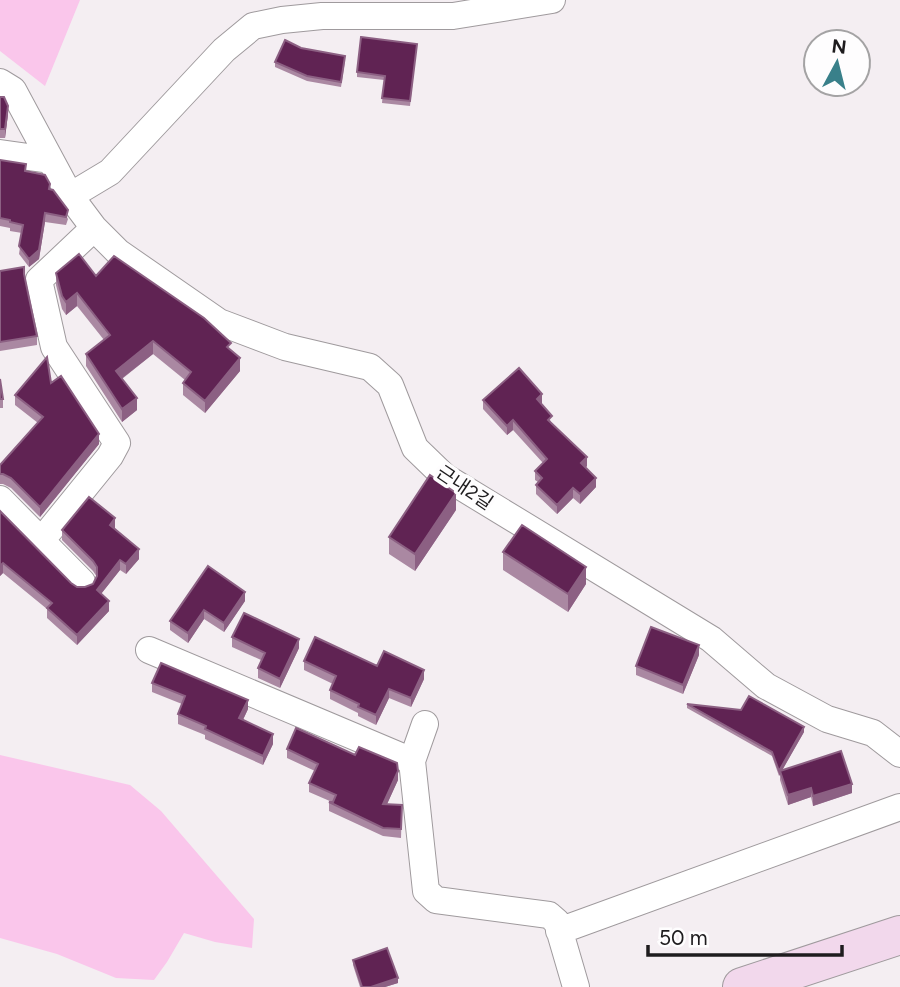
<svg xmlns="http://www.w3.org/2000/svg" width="900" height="987" font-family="Figtree,'Noto Sans KR',sans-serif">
  <rect width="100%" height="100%" fill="#f4eef2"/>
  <path fill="#fac6eb" d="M 0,0 L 80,0 L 45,86 L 0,51 Z
    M 0,755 L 130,785 L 161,811 L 254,919 L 252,948 L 215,942 L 184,933 L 167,962 L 154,980 L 116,978 L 57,954 L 0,938 Z"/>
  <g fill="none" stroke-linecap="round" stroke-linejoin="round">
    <defs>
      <path id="street" d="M 0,82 L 13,90 L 70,196 L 110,172 L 224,50 L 253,26 L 282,20 L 322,16 L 453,16 L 552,0
        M 0,153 L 50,160
        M 70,196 L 94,228 L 118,252 L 219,322 L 285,347 L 370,367 L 390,385 L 415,448 L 445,477 L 711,639 L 766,686 L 827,719 L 873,733 L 900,754
        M 0,499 L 82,582
        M 41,541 L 110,456 L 117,443 L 54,347 L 39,280 L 94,228
        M 149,650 L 412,761 L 426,891 L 436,900 L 549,915 L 557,922 L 576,987
        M 412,761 L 425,724
        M 559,931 L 900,807"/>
      <path id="secondary" d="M 742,987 L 900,935"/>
    </defs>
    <use href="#street" stroke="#9f9a9d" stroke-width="28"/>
    <use href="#secondary" stroke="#9f9a9d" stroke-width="40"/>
    <use href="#street" stroke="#fff" stroke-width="26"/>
    <use href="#secondary" stroke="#f2d8ec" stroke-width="38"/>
  </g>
  <path fill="#aa88a2" d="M 417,44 L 410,106 L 382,103 L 384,80 L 357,77 L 357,72 Z
    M 301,48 L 345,61 L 341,87 L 307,81 L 275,67 L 275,62 Z
    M 0,97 L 8,114 L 5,138 L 0,138 Z
    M 0,160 L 26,171 L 50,189 L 68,219 L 66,225 L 45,222 L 39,259 L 29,267 L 19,254 L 22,233 L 10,231 L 10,228 L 0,226 Z
    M 0,271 L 24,274 L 37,336 L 37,345 L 0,351 Z
    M 56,273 L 96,276 L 231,351 L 240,371 L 205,413 L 183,395 L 183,383 L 185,380 L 153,354 L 122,379 L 137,410 L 122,422 L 86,366 L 86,354 L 104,340 L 77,306 L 66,315 L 62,309 L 56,285 Z
    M 0,379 L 3,399 L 3,408 L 0,408 Z
    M 51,383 L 99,444 L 40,517 L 11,488 L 3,484 L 0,484 L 0,465 L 38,423 L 15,405 L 15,395 Z
    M 483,400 L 542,404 L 552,424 L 587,466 L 585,468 L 596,487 L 580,504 L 573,498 L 557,514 L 536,494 L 536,485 L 538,482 L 535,480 L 535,471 L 543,463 L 513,430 L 507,435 L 483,409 Z
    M 456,510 L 415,571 L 389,554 L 389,537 Z
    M 0,511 L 71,583 L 77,587 L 85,587 L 93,584 L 97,577 L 93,571 L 62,540 L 62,530 L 115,528 L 115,529 L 139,559 L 126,574 L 120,570 L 101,594 L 109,611 L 77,645 L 47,618 L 47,609 L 3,573 L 0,576 Z
    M 503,552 L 586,584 L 568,612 L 503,570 Z
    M 208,566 L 245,601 L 224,632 L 204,619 L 188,643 L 170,630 L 170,621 Z
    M 232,637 L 299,648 L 280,688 L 258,678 L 258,668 L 261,660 L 232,647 Z
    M 699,655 L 683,694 L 636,675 L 636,666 Z
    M 304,661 L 377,666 L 424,679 L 411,707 L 389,698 L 376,725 L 358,716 L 358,713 L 330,699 L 330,690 L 333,684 L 304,670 Z
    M 152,683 L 248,709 L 243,720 L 273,744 L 263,765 L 205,739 L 205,735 L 178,724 L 178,714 L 182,704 L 152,692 Z
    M 687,704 L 804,732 L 782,770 L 852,793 L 813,806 L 811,797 L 788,805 L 780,780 L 780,774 L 779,776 L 772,756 L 687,708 Z
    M 287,749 L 398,780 L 387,804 L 402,805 L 401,838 L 383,836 L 329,811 L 329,802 L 332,802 L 309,792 L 309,783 L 315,771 L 287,758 Z
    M 353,960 L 398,983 L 385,987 L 360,987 L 353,965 Z"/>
  <path fill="#8c6083" d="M 8,106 L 8,114 L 5,138 L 5,129 Z
    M 45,213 L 45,222 L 39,259 L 29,267 L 29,259 Z
    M 77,293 L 77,306 L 66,315 L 66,302 Z
    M 153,341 L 153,354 L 116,383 L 116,371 Z
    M 240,358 L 240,371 L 205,413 L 205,401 Z
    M 542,394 L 542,404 L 537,408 L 537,399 Z
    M 137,398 L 137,410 L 122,422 L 122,409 Z
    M 513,420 L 513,430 L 507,435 L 507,426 Z
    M 99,434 L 99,444 L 40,517 L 40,507 Z
    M 587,457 L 587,466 L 581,473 L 581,463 Z
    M 596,478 L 596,487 L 580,504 L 580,494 Z
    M 573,488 L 573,498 L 557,514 L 557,505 Z
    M 456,493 L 456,510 L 415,571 L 415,554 Z
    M 115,518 L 115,528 L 110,535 L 110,525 Z
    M 139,549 L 139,559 L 126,574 L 126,564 Z
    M 120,560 L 120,570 L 97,599 L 97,590 Z
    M 3,563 L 3,573 L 0,576 L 0,566 Z
    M 586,567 L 586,584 L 568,612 L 568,594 Z
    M 245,592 L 245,601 L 224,632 L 224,623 Z
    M 109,601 L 109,611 L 77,645 L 77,635 Z
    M 204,610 L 204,619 L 188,643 L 188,633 Z
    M 299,639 L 299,648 L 280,688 L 280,679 Z
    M 699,645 L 699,655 L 683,694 L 683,685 Z
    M 424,670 L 424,679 L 411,707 L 411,698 Z
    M 389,689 L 389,698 L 376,725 L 376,715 Z
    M 248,700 L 248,709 L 239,728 L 239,718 Z
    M 804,727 L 804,732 L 779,776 L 779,771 Z
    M 273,734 L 273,744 L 263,765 L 263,756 Z
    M 398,771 L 398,780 L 383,813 L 383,804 Z
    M 852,784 L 852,793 L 813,806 L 813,796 Z
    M 811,788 L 811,797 L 788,805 L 788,795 Z
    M 398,978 L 398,983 L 385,987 L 371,987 Z"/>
  <path fill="#602353" stroke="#8c6083" stroke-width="2" d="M 361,37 L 417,44 L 410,101 L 382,98 L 385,76 L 357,72 Z
    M 285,40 L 301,48 L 345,56 L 341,82 L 307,76 L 275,62 Z
    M 0,97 L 4,97 L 8,106 L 5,129 L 0,129 Z
    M 0,160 L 26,164 L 25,171 L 45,175 L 50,184 L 49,189 L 53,190 L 68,210 L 66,217 L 45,213 L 39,250 L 29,259 L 19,246 L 23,225 L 10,222 L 10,220 L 0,218 Z
    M 79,254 L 96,276 L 114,256 L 204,318 L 231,343 L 227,347 L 240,358 L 205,401 L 183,383 L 191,372 L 153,341 L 116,371 L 137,398 L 122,409 L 86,354 L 110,335 L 77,293 L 66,302 L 62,296 L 56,273 Z
    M 24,267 L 24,274 L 37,336 L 0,342 L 0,271 Z
    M 47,357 L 51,383 L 61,376 L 99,434 L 40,507 L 11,478 L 3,474 L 0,474 L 0,465 L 43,417 L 15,395 Z
    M 519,368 L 542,394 L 537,399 L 552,416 L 548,420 L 587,457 L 581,463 L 596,478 L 580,494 L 573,488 L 557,505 L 536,485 L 542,478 L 535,471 L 547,459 L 513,420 L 507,426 L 483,400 Z
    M 0,379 L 3,399 L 0,399 Z
    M 430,475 L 456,493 L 415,554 L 389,537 Z
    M 89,497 L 115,518 L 110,525 L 139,549 L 126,564 L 120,560 L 97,590 L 109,601 L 77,635 L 47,608 L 52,603 L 3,563 L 0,566 L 0,511 L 71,583 L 77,587 L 85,587 L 93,584 L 97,576 L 97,567 L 93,561 L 62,530 Z
    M 522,525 L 586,567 L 568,594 L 503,552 Z
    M 208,566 L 245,592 L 224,623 L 204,610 L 188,633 L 170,621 Z
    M 244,613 L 299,639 L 280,679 L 258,668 L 265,653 L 232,637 Z
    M 651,627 L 699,645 L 683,685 L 636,666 Z
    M 315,637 L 377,666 L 384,651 L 424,670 L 411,698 L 389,689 L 376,715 L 358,707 L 359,704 L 330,690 L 336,676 L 304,661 Z
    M 161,663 L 248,700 L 239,718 L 273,734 L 263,756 L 205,729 L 206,726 L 178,714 L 185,696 L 152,683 Z
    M 749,696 L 804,727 L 779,771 L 772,752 L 687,704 L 741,710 Z
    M 296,728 L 355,755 L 359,747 L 397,763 L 398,771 L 383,804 L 402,805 L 401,829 L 383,828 L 329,802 L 333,802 L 336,795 L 309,783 L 318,764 L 287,749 Z
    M 841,751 L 852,784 L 813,796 L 811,788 L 788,795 L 780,771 Z
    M 387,948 L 398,978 L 371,987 L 362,987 L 353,960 Z"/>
  <g text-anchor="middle" stroke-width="7" stroke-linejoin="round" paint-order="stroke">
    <g font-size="19" fill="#1e1c1e" stroke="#fefdfe">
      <text transform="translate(465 487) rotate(34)" y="7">근내2길</text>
    </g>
  </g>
  <g transform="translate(837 63) rotate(7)"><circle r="33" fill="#fefdfe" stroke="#a4a3a4" stroke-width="2"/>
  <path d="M0-5L12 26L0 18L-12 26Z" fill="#39808a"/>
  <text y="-10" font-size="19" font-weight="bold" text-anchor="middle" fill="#1e1c1e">N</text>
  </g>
  <path d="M648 945v10h194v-10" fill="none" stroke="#1e1c1e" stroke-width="3.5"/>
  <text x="659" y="945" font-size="21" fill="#1e1c1e" stroke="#fefdfe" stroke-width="5" paint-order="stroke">50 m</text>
</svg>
